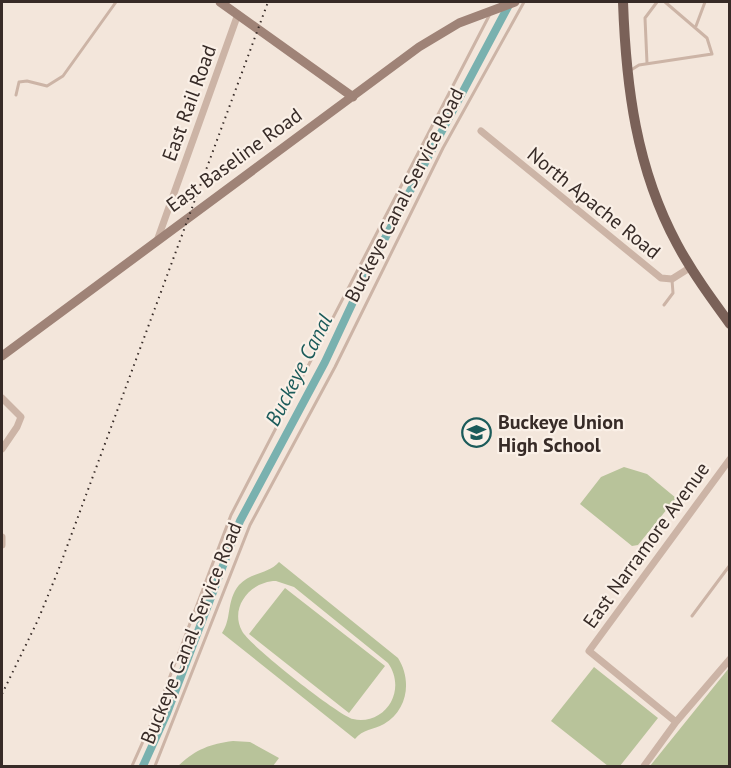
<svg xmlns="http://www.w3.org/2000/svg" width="731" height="768" font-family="'PT Sans',sans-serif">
  <rect width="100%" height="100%" fill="#f3e6db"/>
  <path fill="#b8c39a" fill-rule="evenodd" d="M 624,467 L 647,474 L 676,498 L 638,545 L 632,546 L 580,504 L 601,477 Z
    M 279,562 L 398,658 C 412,680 408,710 384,724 C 373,730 363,729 355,739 L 222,633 C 232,619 226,601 239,585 C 251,572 269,574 279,562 ZM 276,581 L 294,587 L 388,663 C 396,674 398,689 391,702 C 384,715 368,723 353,719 C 338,715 249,645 242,631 C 229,607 251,581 276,581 Z
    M 285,588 L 385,666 L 349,713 L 249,634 Z
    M 594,667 L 658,718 L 620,766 L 608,766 L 551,721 Z
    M 729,668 L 729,766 L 650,766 Z
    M 233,741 L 250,742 L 279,758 L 273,766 L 178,766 C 195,750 209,744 233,741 Z"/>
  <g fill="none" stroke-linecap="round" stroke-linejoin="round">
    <path stroke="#79b1af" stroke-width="8" d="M 143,766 L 167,713 L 240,521 L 325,362 L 367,272 L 510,3"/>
    <path stroke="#ccb4a6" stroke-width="3" d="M 696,26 L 705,2
      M 647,63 L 645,18 L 657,2
      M 631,70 L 639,65 L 712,54 L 707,38 L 665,2
      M 16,95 L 19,82 L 27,81 L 47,86 L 63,76 L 116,2
      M 664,305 L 673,293 L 672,280
      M 692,616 L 730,565
      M 132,766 L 158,708 L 231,515 L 490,14
      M 155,766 L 250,525 L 335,367 L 443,148 L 524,2"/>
    <path stroke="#ccb4a6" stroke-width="7" d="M 481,131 L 661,278 L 672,279 L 691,267
      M 158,238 L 238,14
      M 2,398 L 21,417 L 17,427 L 2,449
      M 2,537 L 2,545
      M 676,722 L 589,651 L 730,459
      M 644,766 L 676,722 L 730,659"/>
    <path stroke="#9f8377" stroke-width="9" d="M 220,2 L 353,97
      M 2,356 L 419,47 L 459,23 L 515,2"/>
    <path stroke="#7a6158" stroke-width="10" d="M 623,2 C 626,86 636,168 677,244 C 692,272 711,298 730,324"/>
    <path stroke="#372b27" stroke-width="2" stroke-dasharray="1.5 4.5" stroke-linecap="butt" d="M 2,694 L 38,620 L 58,571 L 268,2"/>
  </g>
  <defs>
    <symbol id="school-ring" viewBox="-11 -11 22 22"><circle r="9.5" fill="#faf0e7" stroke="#1b5b5a" stroke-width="1.5"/><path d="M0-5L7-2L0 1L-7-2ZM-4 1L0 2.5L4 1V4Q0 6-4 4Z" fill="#1b5b5a"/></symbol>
  </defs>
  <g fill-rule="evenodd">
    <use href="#school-ring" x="460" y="416" width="33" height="33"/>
  </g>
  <g text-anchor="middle" stroke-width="4.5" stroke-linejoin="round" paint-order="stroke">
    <g font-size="20" fill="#372b27" stroke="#faf0e7">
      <text transform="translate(189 103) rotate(-70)" y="7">East Rail Road</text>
      <text transform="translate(234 160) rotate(-36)" y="7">East Baseline Road</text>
      <text transform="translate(404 195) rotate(-63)" y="7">Buckeye Canal Service Road</text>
      <text transform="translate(594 203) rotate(39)" y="7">North Apache Road</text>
      <text transform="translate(646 545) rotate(-54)" y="7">East Narramore Avenue</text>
      <text transform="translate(191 633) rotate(-68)" y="7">Buckeye Canal Service Road</text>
    </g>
    <g font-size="20" font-weight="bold" fill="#372b27" stroke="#faf0e7" text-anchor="start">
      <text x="498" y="429">Buckeye Union<tspan x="498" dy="23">High School</tspan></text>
    </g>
    <g font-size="21" font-style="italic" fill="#1b5b5a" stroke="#faf0e7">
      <text transform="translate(299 370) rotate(-63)" y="7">Buckeye Canal</text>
    </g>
  </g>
  <rect width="731" height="768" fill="none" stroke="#372b27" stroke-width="6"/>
</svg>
